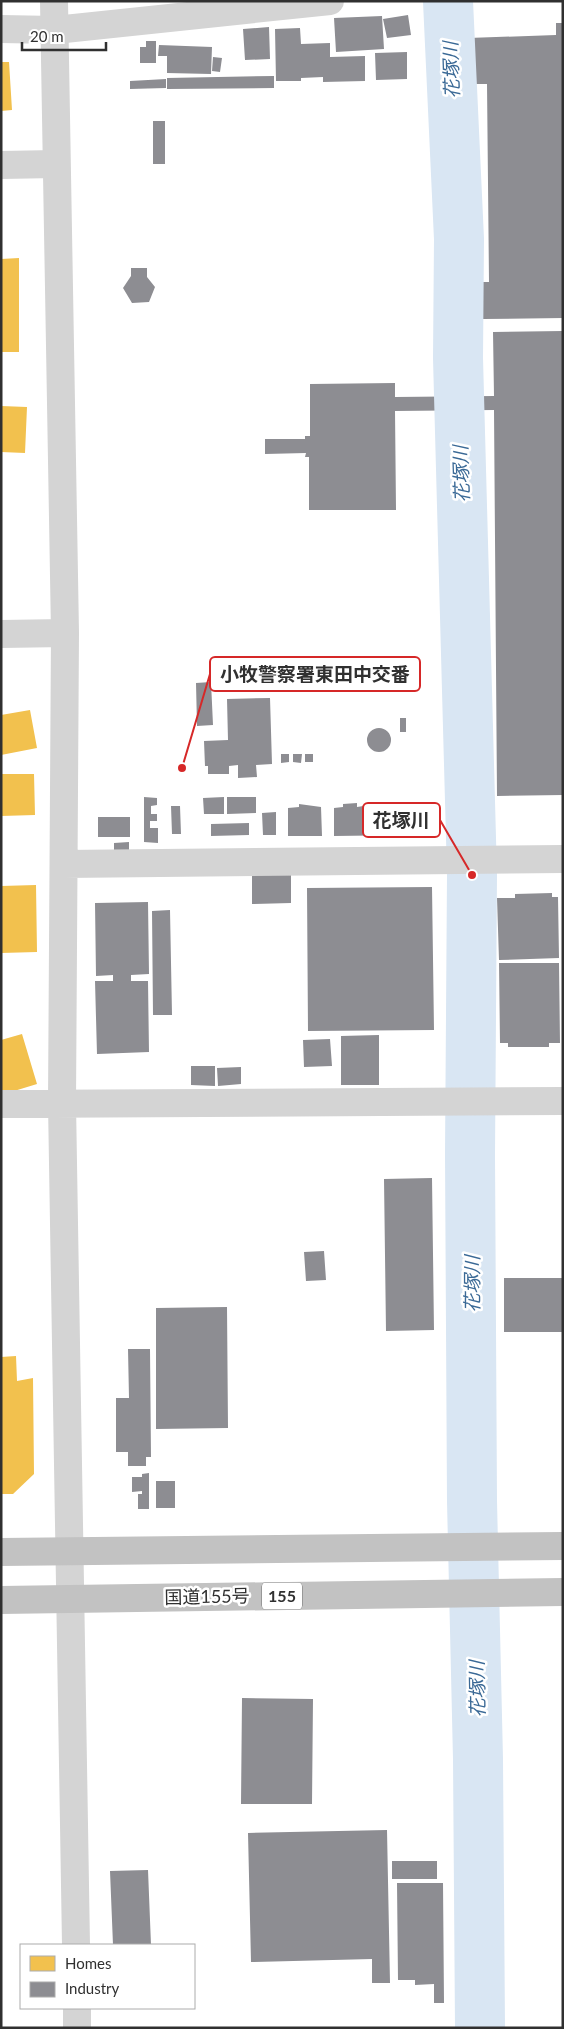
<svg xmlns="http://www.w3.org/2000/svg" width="564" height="2029" font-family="Lato,'Noto Sans JP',sans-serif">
  <rect width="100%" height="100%" fill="#fff"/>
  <path fill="#f2c14e" d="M 1,62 L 9,62 L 12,110 L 1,111 Z
    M 19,258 L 19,352 L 1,352 L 1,259 Z
    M 1,406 L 27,407 L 25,453 L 1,452 Z
    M 30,710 L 37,748 L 1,755 L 1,715 Z
    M 1,774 L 34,774 L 35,815 L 1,816 Z
    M 36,885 L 37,952 L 1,953 L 1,886 Z
    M 22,1034 L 37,1084 L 1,1095 L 1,1040 Z
    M 16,1356 L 17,1381 L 33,1378 L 34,1474 L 13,1494 L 1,1494 L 1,1357 Z"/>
  <path fill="#8d8d92" d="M 408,15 L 411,35 L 387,38 L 383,19 Z
    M 382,16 L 384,49 L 336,52 L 334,18 Z
    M 556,23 L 563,23 L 563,318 L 483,319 L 483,282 L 489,282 L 487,84 L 468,84 L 468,38 L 556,35 Z
    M 269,27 L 270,59 L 245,60 L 243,29 Z
    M 300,28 L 301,44 L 330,43 L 330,57 L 365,56 L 365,81 L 323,82 L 323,77 L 301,78 L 301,81 L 276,81 L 275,29 Z
    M 146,41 L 156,41 L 156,63 L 140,63 L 140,47 L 146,47 Z
    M 159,45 L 212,47 L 211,74 L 167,73 L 167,56 L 158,56 Z
    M 407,52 L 407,79 L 376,80 L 375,53 Z
    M 213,57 L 222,58 L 220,72 L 212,71 Z
    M 274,76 L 274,88 L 167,89 L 167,78 Z
    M 166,79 L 166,88 L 130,89 L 130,81 Z
    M 153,121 L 165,121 L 165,164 L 153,164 Z
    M 131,268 L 147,268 L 147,277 L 155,287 L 149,302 L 132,303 L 123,288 L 131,276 Z
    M 563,331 L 563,795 L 497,796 L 494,410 L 395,411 L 396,510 L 309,510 L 309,457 L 305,457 L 306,453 L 265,454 L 265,439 L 305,439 L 305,436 L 310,436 L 310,384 L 395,383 L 395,397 L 494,396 L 493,332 Z
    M 211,682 L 213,725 L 197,726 L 196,683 Z
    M 270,698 L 272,764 L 256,765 L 257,777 L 238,778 L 238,765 L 229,766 L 229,774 L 208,774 L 208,766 L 205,766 L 204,741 L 228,740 L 227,699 Z
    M 400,718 L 406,718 L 406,732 L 400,732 Z
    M367 740a12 12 0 1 1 24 0a12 12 0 1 1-24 0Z
    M 281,754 L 289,754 L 289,762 L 281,763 Z
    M 293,754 L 302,754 L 301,763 L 293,762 Z
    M 305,754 L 313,754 L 313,762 L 305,762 Z
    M 144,797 L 157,798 L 157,805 L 151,806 L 151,814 L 157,814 L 157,821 L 150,821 L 150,828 L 158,828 L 158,843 L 144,842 Z
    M 224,797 L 224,814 L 204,814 L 203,798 Z
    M 227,797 L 256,797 L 256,813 L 227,814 Z
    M 357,803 L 357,807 L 383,803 L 383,806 L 390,807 L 391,803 L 403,803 L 403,806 L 410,806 L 410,835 L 334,836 L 334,808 L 343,807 L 343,804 Z
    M 299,804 L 321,807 L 322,836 L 288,836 L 288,808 L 299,807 Z
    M 171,806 L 180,806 L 181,834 L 172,834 Z
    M 276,812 L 276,835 L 263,835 L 262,813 Z
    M 98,817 L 130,817 L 130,837 L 98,837 Z
    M 249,823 L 249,835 L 211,836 L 211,824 Z
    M 129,842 L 129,851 L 114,852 L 114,843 Z
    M 252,874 L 291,874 L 291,903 L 252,904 Z
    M 432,887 L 434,1030 L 308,1031 L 307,888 Z
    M 552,893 L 552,897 L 558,897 L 559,958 L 499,960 L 497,898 L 515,898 L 515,894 Z
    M 148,902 L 149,974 L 131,975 L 131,981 L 148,981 L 149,1052 L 97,1054 L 95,981 L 113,981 L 113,975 L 96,976 L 95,903 Z
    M 170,910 L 172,1015 L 153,1015 L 152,911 Z
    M 499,963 L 559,963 L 560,1043 L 549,1043 L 549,1047 L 508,1047 L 508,1043 L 500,1043 Z
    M 379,1035 L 379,1085 L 341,1085 L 341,1036 Z
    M 330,1039 L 332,1066 L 304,1067 L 303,1040 Z
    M 191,1066 L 215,1066 L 215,1086 L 191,1085 Z
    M 241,1067 L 241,1084 L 218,1086 L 217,1068 Z
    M 432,1178 L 434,1330 L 386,1331 L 384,1179 Z
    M 324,1251 L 326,1280 L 306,1281 L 304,1252 Z
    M 504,1278 L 563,1278 L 563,1332 L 504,1332 Z
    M 227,1307 L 228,1428 L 156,1429 L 156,1308 Z
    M 128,1349 L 150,1349 L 151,1457 L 146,1457 L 146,1466 L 128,1466 L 128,1452 L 116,1452 L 116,1398 L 129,1398 Z
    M 149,1473 L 149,1509 L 138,1509 L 138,1494 L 142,1494 L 142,1491 L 132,1492 L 132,1477 L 142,1477 L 142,1474 Z
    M 156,1481 L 175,1481 L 175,1508 L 156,1508 Z
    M 242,1698 L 313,1699 L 312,1804 L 241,1804 Z
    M 387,1830 L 390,1983 L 372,1983 L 372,1959 L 251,1962 L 248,1833 Z
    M 392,1861 L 437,1861 L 437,1879 L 392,1879 Z
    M 148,1870 L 151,1945 L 113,1945 L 110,1871 Z
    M 397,1883 L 443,1883 L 444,2003 L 434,2003 L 434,1984 L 415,1985 L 415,1980 L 398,1980 Z"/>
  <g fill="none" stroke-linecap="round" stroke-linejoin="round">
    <path stroke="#d9e6f3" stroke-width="50" d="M 448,1 L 459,239 L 458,358 L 472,875 L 470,1155 L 472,1501 L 478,1759 L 480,2028"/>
    <path stroke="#d4d4d4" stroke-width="28" d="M 54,1 L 65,633 L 62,1103 L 76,1945
      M 1,29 L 55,30 L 330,1
      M 1,165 L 56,164
      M 1,634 L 65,633
      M 64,864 L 563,859
      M 1,1104 L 563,1101
      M 77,2008 L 77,2028"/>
    <path stroke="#c2c2c2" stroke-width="28" d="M 1,1552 L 563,1546
      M 1,1600 L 563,1592"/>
  </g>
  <g text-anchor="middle" stroke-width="5" stroke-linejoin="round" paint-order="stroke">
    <rect fill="#fff" stroke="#6e6e6e" stroke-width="1" x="262" y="1582.5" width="40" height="27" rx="4"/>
    <g font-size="16" font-weight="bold" fill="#303030">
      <text x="282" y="1602">155</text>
    </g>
    <g font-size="18" fill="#303030" stroke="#fff">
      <text transform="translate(207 1597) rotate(-1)" y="6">国道155号</text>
    </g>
    <g font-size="19" font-style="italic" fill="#3a6996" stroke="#fff">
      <text transform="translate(451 70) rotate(-92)" y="7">花塚川</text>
      <text transform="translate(461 474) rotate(-92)" y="7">花塚川</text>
      <text transform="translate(472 1284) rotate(-90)" y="7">花塚川</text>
      <text transform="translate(477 1689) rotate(-91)" y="7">花塚川</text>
    </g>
  </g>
  <path fill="none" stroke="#d62828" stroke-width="2" d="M182 768L210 674M472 875L440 820"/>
  <g fill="#d62828" stroke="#fff" stroke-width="2">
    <circle cx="182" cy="768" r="5"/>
    <circle cx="472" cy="875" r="5"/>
  </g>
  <g fill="#fff" stroke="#d62828" stroke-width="2">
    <rect x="210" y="657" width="210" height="34" rx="5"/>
    <rect x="363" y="803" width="77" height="34" rx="5"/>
  </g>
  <g font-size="19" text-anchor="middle" font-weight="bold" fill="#303030">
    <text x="315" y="681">小牧警察署東田中交番</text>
    <text x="401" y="827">花塚川</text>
  </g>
  <rect width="564" height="2029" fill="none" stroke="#303030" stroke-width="5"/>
  <rect x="20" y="1944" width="175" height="65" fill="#ffffff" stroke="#acacac"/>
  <rect x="30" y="1956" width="25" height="15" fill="#f2c14e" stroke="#acacac"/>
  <text x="65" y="1969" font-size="15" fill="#303030">Homes</text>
  <rect x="30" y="1982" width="25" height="15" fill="#8d8d92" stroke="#acacac"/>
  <text x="65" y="1994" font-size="15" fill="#303030">Industry</text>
  <path d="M22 42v8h84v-8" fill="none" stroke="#303030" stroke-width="2.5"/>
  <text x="30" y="42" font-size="15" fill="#303030" stroke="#ffffff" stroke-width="4" paint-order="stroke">20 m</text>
</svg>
